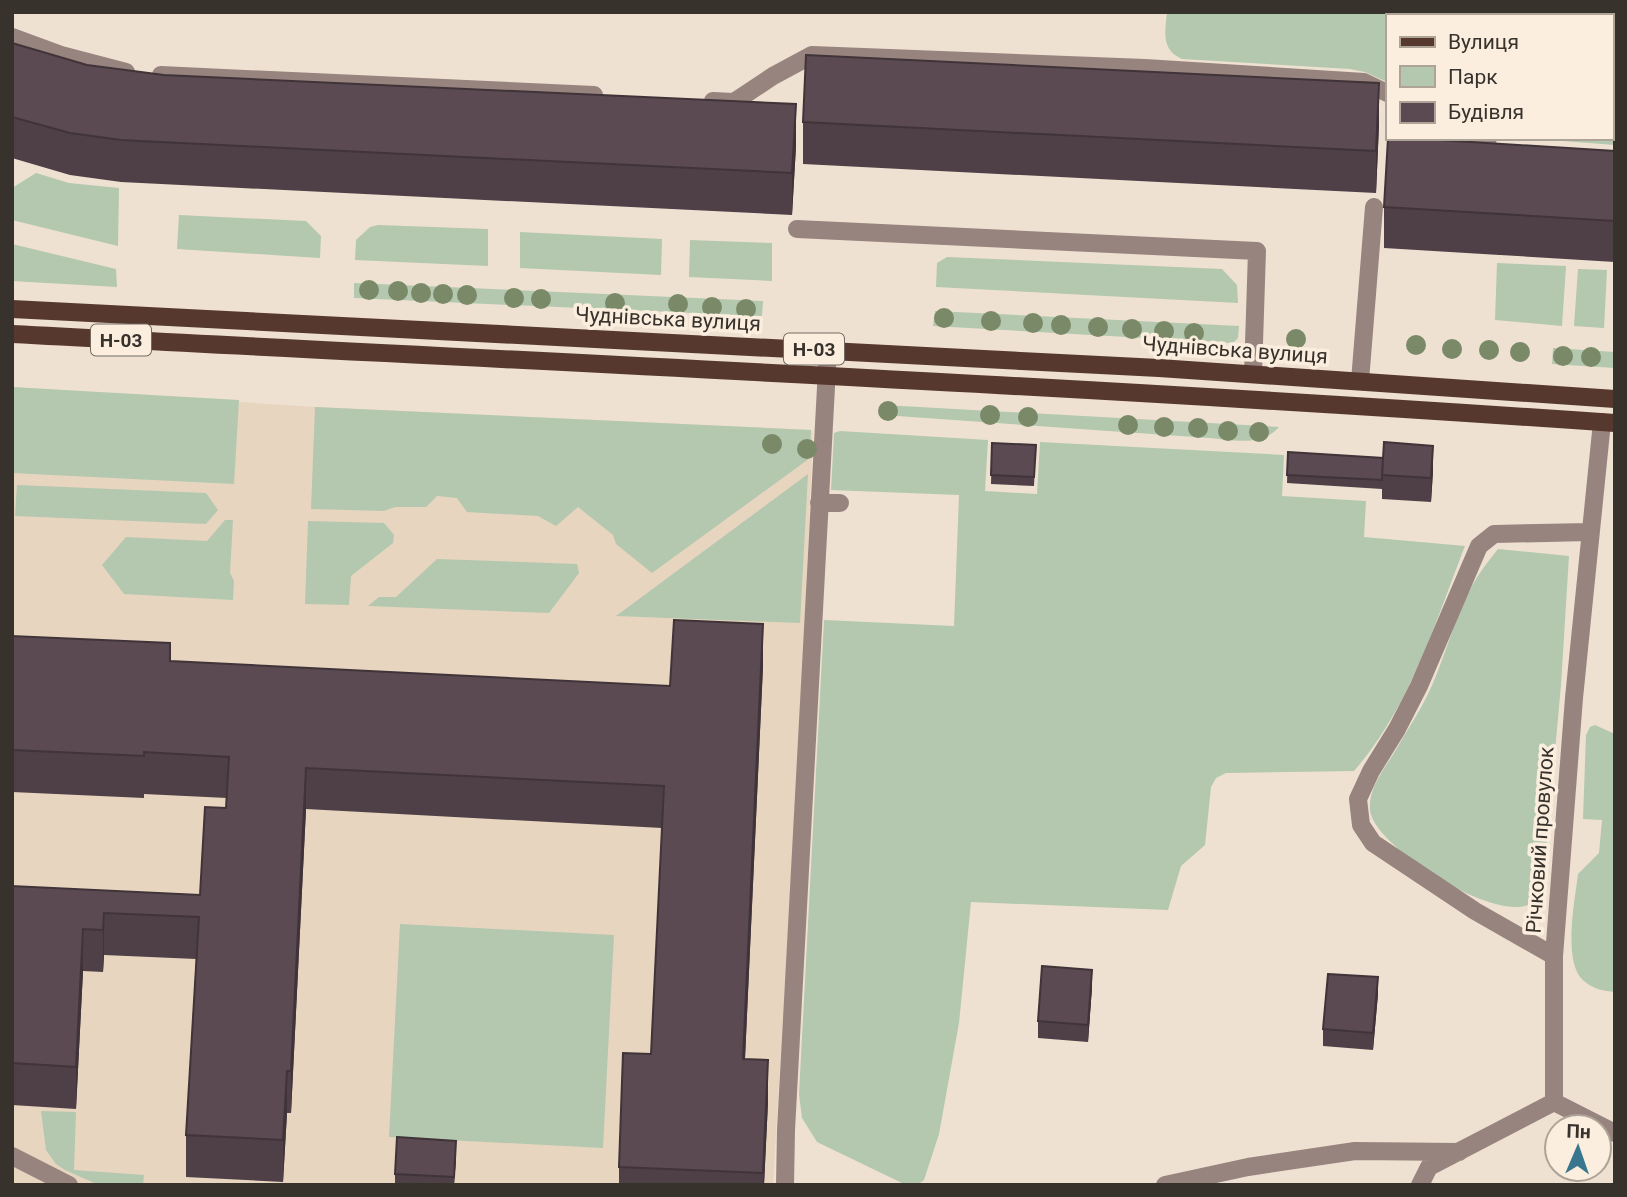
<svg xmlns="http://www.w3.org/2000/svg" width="1627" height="1197" font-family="Roboto,sans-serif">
  <rect width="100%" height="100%" fill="#eee1d2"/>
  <path fill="#e7d5c0" d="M 12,387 L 315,407 L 811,430 L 813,432 L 802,693 L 773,1185 L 12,1185 Z"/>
  <path fill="#b3c8ae" d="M 1167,12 L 1529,12 L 1539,16 L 1387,16 L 1387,82 L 1365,72 L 1350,69 L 1182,59 C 1161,50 1165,32 1167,12 Z
    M 1611,40 L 1615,41 L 1615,145 L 1524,138 L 1611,138 Z
    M 36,173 L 69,183 L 119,188 L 118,246 L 12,220 L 12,188 Z
    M 179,215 L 306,221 L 321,236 L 320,258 L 177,249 Z
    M 378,225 L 488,229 L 488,266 L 355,260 L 356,240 L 370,227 Z
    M 520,232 L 662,239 L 661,275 L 520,268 Z
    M 690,240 L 772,243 L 772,281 L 689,277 Z
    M 12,244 L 116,269 L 117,287 L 12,281 Z
    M 947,257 L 1222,269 L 1237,285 L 1238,303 L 936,287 L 937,263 Z
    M 1497,263 L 1566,266 L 1562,326 L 1495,320 Z
    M 1578,269 L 1607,270 L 1604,328 L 1574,326 Z
    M 354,283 L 763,301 L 762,316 L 354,298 Z
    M 935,311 L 1239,326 L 1238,338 L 1233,343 L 933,326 Z
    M 1553,348 L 1615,352 L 1615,368 L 1552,364 Z
    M 12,387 L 239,400 L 234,484 L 12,473 Z
    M 884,405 L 1279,427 C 1262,447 1232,440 1209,438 L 883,415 Z
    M 315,407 L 811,430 L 810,458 L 652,573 L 616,544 L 613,535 L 578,507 L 556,526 L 538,516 L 467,512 L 457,498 L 437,496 L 426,507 L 395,507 L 384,511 L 311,509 Z
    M 840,431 L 988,440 L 985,491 L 1037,494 L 1040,442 L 1284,455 L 1282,496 L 1366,501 L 1364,537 L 1465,546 C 1435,623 1410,707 1354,771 L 1226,773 L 1216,778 L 1211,787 L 1205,845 L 1181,866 L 1168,910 L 971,902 L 959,1023 L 939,1134 L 924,1180 L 917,1185 L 904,1184 L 817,1142 L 802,1118 L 799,1094 L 824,620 L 954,626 L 959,495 L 831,490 L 834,433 Z
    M 808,474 L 800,623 L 616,616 Z
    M 17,485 L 206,493 L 218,510 L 206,524 L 15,516 Z
    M 225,520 L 233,520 L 230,573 L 234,581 L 233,600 L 124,594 L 102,565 L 126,537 L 207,541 Z
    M 308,521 L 384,523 L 394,535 L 393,543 L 351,576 L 349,605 L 305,604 Z
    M 1498,549 L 1569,556 L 1561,685 L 1543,883 C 1542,888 1541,895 1538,898 C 1510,935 1373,847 1370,810 C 1368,787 1386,767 1397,748 C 1409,727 1424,705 1433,683 C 1445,655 1453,625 1466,598 C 1474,580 1485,565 1498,549 Z
    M 437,559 L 577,564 L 579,573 L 549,613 L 368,606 L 379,597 L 396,597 Z
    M 1595,725 L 1615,734 L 1615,992 C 1604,991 1593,989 1584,981 C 1562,964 1575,900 1578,874 L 1599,853 L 1602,820 L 1583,819 L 1586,735 L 1590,727 Z
    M 400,924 L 614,935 L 603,1148 L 389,1137 Z
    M 41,1111 L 76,1112 L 74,1170 L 144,1175 L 143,1185 L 99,1185 L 65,1170 L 56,1164 L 46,1150 Z"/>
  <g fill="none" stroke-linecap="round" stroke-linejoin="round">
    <path stroke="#98847e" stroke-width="18" d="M 1610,12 L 1615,14
      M 12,37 L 61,55 L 126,72
      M 161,75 L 594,95
      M 713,101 L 734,102 L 773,76 L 812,55 L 1145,68 L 1364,82 L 1387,93
      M 1458,138 L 1476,144 L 1488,145
      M 797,229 L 1257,251 L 1253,374
      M 1360,381 L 1374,207
      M 819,503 L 840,503
      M 1554,956 L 1475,911 L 1373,843 L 1361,825 L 1358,799 L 1371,771 L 1397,729 L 1419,686 L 1479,546 L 1494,534 L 1590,532
      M 1554,1102 L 1554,956 L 1574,698 L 1602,422
      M 1554,1102 L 1615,1133
      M 12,1156 L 69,1185
      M 785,1185 L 786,1130 L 828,350
      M 1165,1185 L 1248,1167 L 1355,1151 L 1459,1152
      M 1420,1185 L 1429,1167 L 1554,1102"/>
    <path stroke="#57382e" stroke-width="18" d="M 12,309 L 1159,368 L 1615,399
      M 12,334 C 547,362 1081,386 1615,423"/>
  </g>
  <g fill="#7a8967">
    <circle cx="369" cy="290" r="10"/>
    <circle cx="398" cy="291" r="10"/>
    <circle cx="421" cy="293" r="10"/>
    <circle cx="443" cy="294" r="10"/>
    <circle cx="467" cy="295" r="10"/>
    <circle cx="514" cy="298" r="10"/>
    <circle cx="541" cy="299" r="10"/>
    <circle cx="615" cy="303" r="10"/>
    <circle cx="678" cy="304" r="10"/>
    <circle cx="712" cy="307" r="10"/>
    <circle cx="746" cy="309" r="10"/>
    <circle cx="944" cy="318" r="10"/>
    <circle cx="991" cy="321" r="10"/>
    <circle cx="1033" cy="323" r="10"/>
    <circle cx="1061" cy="325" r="10"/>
    <circle cx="1098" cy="327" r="10"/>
    <circle cx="1132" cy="329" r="10"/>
    <circle cx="1164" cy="331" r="10"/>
    <circle cx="1194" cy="333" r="10"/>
    <circle cx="1296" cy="339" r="10"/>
    <circle cx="1416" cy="345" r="10"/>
    <circle cx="1452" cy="349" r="10"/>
    <circle cx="1489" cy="350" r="10"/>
    <circle cx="1520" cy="352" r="10"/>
    <circle cx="1563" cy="356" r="10"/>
    <circle cx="1591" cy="357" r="10"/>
    <circle cx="888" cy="411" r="10"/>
    <circle cx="990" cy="415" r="10"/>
    <circle cx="1028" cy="417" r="10"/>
    <circle cx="1128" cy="425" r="10"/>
    <circle cx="1164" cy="427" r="10"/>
    <circle cx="1198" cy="428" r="10"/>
    <circle cx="1228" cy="431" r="10"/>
    <circle cx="1259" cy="432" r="10"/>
    <circle cx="772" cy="444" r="10"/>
    <circle cx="807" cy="449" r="10"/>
  </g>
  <path fill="#4e4046" d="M 12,43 L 87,65 L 164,75 L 796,146 L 792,215 L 121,182 L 70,175 L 12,158 Z
    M 803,122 L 1379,125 L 1376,193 L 803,164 Z
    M 1615,151 L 1615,262 L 1384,248 L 1384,207 Z
    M 992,443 L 1036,445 L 1034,486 L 991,484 Z
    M 1288,452 L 1433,471 L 1431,502 L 1382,499 L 1382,489 L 1287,483 Z
    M 12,636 L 170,661 L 670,686 L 763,666 L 745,1059 L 768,1102 L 764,1185 L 619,1185 L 619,1167 L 651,1054 L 662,828 L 306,809 L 291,1113 L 287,1113 L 283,1182 L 186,1177 L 186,1135 L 196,959 L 104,955 L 103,972 L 83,971 L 76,1109 L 12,1105 L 12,886 L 200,895 L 226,808 L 227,798 L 144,794 L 144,798 L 12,792 Z
    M 1092,987 L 1088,1042 L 1038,1038 L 1038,1021 Z
    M 1378,994 L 1373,1050 L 1323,1046 L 1323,1029 Z
    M 456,1158 L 454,1185 L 395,1185 L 395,1174 Z"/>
  <path fill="#403439" d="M 1379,83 L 1379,125 L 1376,193 L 1376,151 Z
    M 796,104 L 796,146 L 792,215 L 792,173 Z
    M 1433,446 L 1433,471 L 1431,502 L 1431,478 Z
    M 763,624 L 763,666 L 743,1101 L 743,1059 Z
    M 306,768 L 306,809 L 291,1113 L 291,1071 Z
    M 104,913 L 104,955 L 103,972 L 103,930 Z
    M 83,929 L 83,971 L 76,1109 L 76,1067 Z
    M 1092,970 L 1092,987 L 1088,1042 L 1088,1025 Z
    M 1378,977 L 1378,994 L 1373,1050 L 1373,1033 Z
    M 768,1060 L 768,1102 L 764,1185 L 763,1185 Z
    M 287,1071 L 287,1113 L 283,1182 L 283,1140 Z
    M 456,1141 L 456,1158 L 454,1185 L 454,1177 Z"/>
  <path fill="#5b4a51" stroke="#403439" stroke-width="2" d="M 12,43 L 87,65 L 164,75 L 796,104 L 792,173 L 121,140 L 70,133 L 12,117 Z
    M 806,55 L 1379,83 L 1376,151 L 803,122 Z
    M 1388,138 L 1408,138 L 1615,151 L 1615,221 L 1384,207 Z
    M 1384,442 L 1433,446 L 1431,478 L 1382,475 Z
    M 992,443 L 1036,445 L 1034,477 L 991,475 Z
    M 1288,452 L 1383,458 L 1382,480 L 1287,475 Z
    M 674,620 L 763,624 L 743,1059 L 768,1060 L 763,1173 L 619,1167 L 623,1053 L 651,1054 L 664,786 L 306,768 L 291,1071 L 287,1071 L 283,1140 L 186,1135 L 199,917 L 104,913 L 103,930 L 83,929 L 76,1067 L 12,1063 L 12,886 L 200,895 L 205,807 L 226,808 L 229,757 L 144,752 L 144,756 L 12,750 L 12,636 L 170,643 L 170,661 L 670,686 Z
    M 1042,966 L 1092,970 L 1088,1025 L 1038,1021 Z
    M 1328,974 L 1378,977 L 1373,1033 L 1323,1029 Z
    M 397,1137 L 456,1141 L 454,1177 L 395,1174 Z"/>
  <g text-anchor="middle" stroke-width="7" stroke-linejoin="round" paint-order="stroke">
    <g fill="#fbeedf" stroke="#726a62" stroke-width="2">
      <rect x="91" y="324.5" width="60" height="31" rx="5"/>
      <rect x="784" y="333.5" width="60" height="31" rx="5"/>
    </g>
    <g font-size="19" font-weight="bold" fill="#37322c">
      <text x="121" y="347">Н-03</text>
      <text x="814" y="356">Н-03</text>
    </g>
    <g font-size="21" fill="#37322c" stroke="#fbeedf">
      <text transform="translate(668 319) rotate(3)" y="7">Чуднівська вулиця</text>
      <text transform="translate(1235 350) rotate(4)" y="7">Чуднівська вулиця</text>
      <text transform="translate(1540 840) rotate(-86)" y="7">Річковий провулок</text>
    </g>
  </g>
  <rect width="1627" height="1197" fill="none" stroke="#37322c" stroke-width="28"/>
  <rect x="1386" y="14" width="228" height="126" fill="#fbeedf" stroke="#ada397" stroke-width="2"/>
  <rect x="1400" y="37" width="35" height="10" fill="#57382e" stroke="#ada397" stroke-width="2"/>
  <text x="1448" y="49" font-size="21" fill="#37322c">Вулиця</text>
  <rect x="1400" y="66" width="35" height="21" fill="#b3c8ae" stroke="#ada397" stroke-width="2"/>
  <text x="1448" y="84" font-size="21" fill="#37322c">Парк</text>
  <rect x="1400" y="102" width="35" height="21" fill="#5b4a51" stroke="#ada397" stroke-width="2"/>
  <text x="1448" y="119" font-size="21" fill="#37322c">Будівля</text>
  <g transform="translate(1578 1148) rotate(2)"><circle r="33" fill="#fbeedf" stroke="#ada397" stroke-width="2"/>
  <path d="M0-5L12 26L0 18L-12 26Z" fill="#3a778e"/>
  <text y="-10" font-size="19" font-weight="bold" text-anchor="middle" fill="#37322c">Пн</text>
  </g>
</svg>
